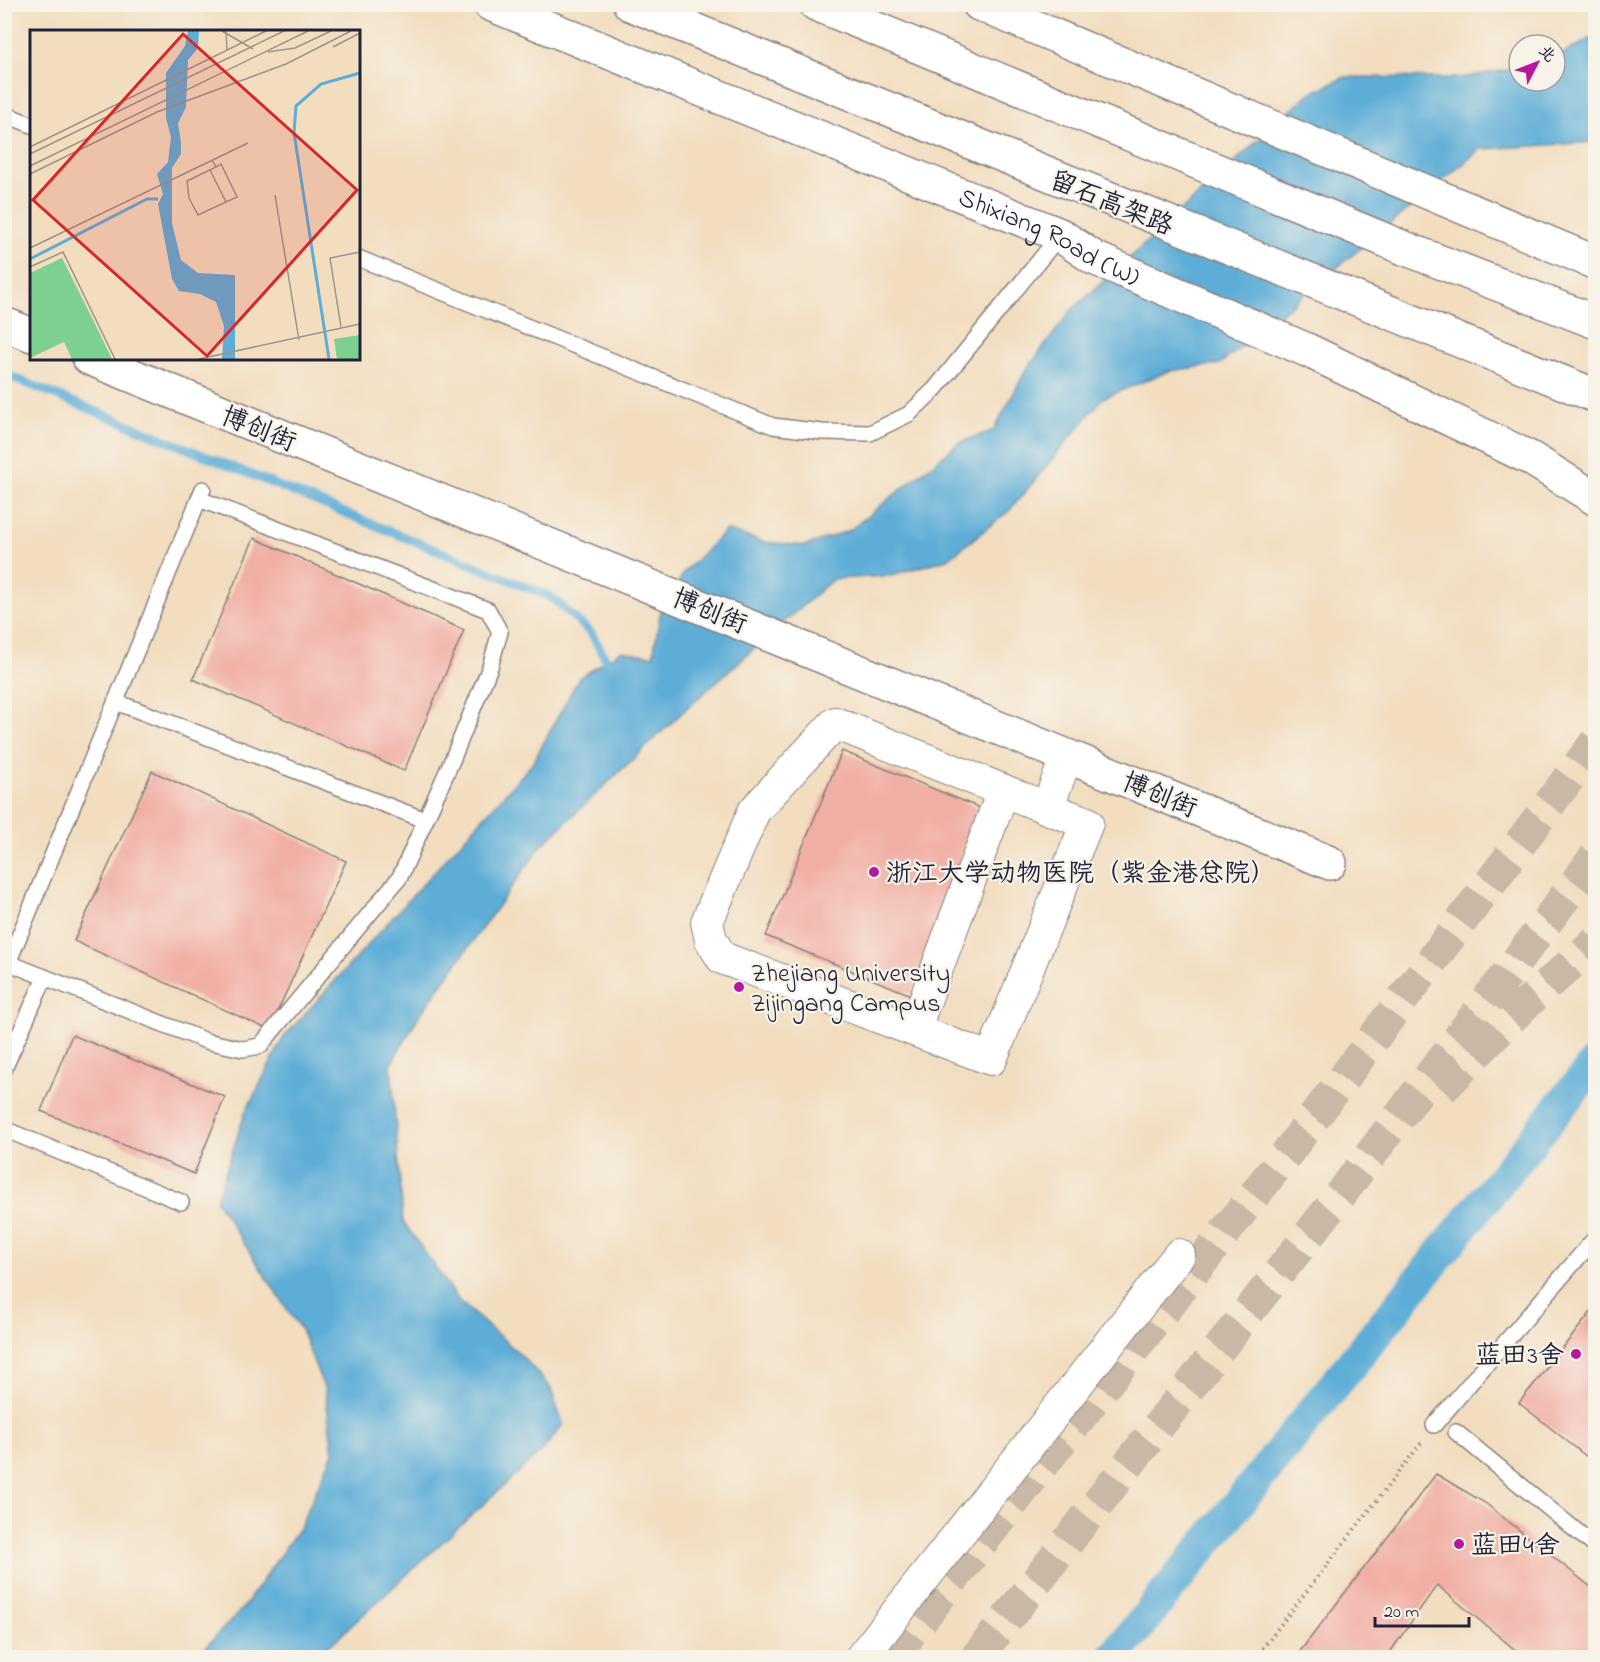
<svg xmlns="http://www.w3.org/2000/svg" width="1600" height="1662" font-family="'Indie Flower','LXGW WenKai TC',sans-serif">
  <rect width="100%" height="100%" fill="#f7f3e8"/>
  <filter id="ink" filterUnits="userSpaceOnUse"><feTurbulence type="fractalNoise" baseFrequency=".0167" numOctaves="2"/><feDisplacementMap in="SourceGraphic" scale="12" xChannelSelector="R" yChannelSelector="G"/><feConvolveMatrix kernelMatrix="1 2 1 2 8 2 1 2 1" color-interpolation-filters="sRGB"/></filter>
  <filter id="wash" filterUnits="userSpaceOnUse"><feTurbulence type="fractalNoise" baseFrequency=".008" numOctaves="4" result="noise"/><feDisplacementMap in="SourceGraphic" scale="24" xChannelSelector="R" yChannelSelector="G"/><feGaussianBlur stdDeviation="1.35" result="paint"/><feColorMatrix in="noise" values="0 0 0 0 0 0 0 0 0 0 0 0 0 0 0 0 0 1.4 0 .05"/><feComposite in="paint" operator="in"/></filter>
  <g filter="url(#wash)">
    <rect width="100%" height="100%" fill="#f2ddbf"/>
    <path fill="#5dadd7" stroke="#406889" stroke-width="1.5" d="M 1595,36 L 1595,142 L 1481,149 L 1220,364 L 1169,371 L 1103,398 L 1010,510 L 948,559 L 888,576 L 833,579 L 687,708 L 541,846 L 419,1016 L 391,1064 L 403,1221 L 459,1301 L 521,1355 L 550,1387 L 563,1424 L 544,1449 L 317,1657 L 195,1658 L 243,1608 L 300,1527 L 333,1453 L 325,1390 L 301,1330 L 216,1201 L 245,1113 L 284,1037 L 532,764 L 579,678 L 621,651 L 653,656 L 661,609 L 686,570 L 726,530 L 764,542 L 805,546 L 850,530 L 959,443 L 994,430 L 1025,372 L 1071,311 L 1309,94 L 1345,77 L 1460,78 L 1519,68 L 1519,81 L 1555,81 L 1555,58 Z"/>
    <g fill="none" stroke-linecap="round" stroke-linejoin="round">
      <path stroke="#5dadd7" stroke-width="9" d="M 4,374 L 551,597 L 591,633 L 612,670"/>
      <path stroke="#5dadd7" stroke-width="33" d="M 1113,1658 L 1596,1062"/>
    </g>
    <g id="blocks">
      <path fill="#f1aea4" d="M 254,538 L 464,630 L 404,771 L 193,679 Z
        M 842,751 L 980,808 L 911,995 L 766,936 Z
        M 152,771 L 346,861 L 269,1030 L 74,941 Z
        M 72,1035 L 225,1097 L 194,1174 L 41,1111 Z
        M 1596,1306 L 1596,1464 L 1519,1403 Z
        M 1436,1474 L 1485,1503 L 1596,1591 L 1596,1658 L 1525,1658 L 1437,1585 L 1386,1658 L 1295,1658 Z"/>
    </g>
  </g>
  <g filter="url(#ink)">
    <use href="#blocks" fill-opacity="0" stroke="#8a807d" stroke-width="1.5"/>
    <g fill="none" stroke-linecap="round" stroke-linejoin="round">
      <path stroke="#c8b8a5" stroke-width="33" stroke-dasharray="33 16" stroke-linecap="butt" d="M 1442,1089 L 1522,1007 L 1596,942
        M 891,1658 L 1291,1148 L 1596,742
        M 976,1658 L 1341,1194 L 1596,856"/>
      <defs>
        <path id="service" d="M 4,114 L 32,125
          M 358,258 L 773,426 L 822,432 L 870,433 L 909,414 L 935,389 L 1060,235
          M 116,702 L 425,820
          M 9,963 L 206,1041 L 243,1049 L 260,1046 L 400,877 L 453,758 L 490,667 L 500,632 L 488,610 L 199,499
          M 4,973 L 203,489
          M 4,1069 L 45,977
          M 4,1129 L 181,1202
          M 1434,1425 L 1596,1237
          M 1456,1432 L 1596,1547"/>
        <path id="minor" d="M 1047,808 L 835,723 L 754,811 L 707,922 L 711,940 L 722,958 L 991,1059 L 1087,823 L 1047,808 L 1067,756
          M 914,1030 L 1003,791
          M 861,1658 L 1179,1255"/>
        <path id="tertiary" d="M 4,324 L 32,335
          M 89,358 L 1330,863"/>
        <g id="primary">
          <path id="s1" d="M 490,4 L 1060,235 L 1094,258 L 1307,350 L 1530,458 L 1596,499"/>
          <path d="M 979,4 L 1596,263"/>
        </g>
        <path id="trunk" d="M 630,4 L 1596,396
          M 816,4 L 1404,248 L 1596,322"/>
      </defs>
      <use href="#service" stroke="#8a807d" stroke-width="18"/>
      <use href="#minor" stroke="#8a807d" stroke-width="34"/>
      <use href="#tertiary" stroke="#8a807d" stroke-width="36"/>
      <use href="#primary" stroke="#8a807d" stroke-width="36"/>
      <use href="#trunk" stroke="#8a807d" stroke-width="36"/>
      <path stroke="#8a807d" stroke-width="4" stroke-dasharray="1.5 4.5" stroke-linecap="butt" d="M 1255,1658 L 1422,1442"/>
      <use href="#service" stroke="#fff" stroke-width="15"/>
      <use href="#minor" stroke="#fff" stroke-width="32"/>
      <use href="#tertiary" stroke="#fff" stroke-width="33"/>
      <use href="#primary" stroke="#fff" stroke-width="33"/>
      <use href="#trunk" stroke="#fff" stroke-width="33"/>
    </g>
  </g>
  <g fill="#b5179e" stroke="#f7f3e8" stroke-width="2">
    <circle cx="874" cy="872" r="6"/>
    <circle cx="739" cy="987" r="6"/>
    <circle cx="1576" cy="1354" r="6"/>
    <circle cx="1459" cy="1544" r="6"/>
  </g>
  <g text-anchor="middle" stroke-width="4.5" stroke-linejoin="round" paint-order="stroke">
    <g font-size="26" fill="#22223b" stroke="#f7f3e8">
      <text transform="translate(1112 202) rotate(22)" y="9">留石高架路</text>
      <text dy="9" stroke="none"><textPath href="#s1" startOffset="606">Shixiang Road (W)</textPath></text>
      <text transform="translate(259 428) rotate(22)" y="9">博创街</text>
      <text transform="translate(710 610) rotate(22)" y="9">博创街</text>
      <text transform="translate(1160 794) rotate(22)" y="9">博创街</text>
    </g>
    <g font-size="26" fill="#22223b" stroke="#f7f3e8" text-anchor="start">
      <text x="886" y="881">浙江大学动物医院（紫金港总院）</text>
      <text x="751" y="981">Zhejiang University<tspan x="751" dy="30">Zijingang Campus</tspan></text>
      <text x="1564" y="1363" text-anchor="end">蓝田3舍</text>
      <text x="1471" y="1553">蓝田4舍</text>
    </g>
  </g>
  <g transform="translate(30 30)">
    <rect width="330" height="330" fill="#f2ddbf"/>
    <path d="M 32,228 L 66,296 L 82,329 L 42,329 L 34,312 L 0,328 L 0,243 ZM 330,305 L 330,329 L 307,329 L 304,309 Z" fill="#7ed091"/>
    <path d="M 158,1 L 169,1 L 168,18 L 158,30 L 156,77 L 148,93 L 151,113 L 151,124 L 142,138 L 142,193 L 151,230 L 168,243 L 205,245 L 205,329 L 192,329 L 194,296 L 186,272 L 170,264 L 149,261 L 142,249 L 128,174 L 133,164 L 127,144 L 138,132 L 141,107 L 136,88 L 136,43 L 155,16 Z" fill="#5dadd7"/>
    <path fill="none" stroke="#5dadd7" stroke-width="3" d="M 0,229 L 117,169 L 128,169M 299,329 L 264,103 L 266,76 L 291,54 L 330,43"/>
    <path fill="none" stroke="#9f928a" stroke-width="1.5" d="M 192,1 L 223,19M 196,1 L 197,21M 303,17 L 330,3M 238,22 L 265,18 L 301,1M 0,117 L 236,1M 0,124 L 254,1M 182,130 L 186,137 L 191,134 L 207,167 L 168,185 L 159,168 L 157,151 L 186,137M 0,136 L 278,1M 180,140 L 196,172M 0,144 L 127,82 L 256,34 L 321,1M 245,165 L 269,310M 0,218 L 218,113M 0,237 L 33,222 L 85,329M 311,297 L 300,228 L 330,222M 169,329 L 330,294"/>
    <path fill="#d62828" fill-opacity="0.15" stroke="#d62828" stroke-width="3" d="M 153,4 L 327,160 L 177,326 L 3,170 Z"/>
    <rect width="330" height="330" fill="none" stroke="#22223b" stroke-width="3"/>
  </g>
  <rect width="1600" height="1662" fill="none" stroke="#f7f3e8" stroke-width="24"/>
  <g transform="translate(1537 63) rotate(48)"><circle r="28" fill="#f7f3e8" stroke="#a29fa3" stroke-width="1.5"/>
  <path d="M0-4.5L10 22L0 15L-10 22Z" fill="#b5179e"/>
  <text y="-9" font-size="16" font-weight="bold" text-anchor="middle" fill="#22223b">北</text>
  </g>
  <path d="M1375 1617v9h94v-9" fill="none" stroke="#22223b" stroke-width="3"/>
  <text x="1384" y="1617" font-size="18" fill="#22223b" stroke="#f7f3e8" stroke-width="4.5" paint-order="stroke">20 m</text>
</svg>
